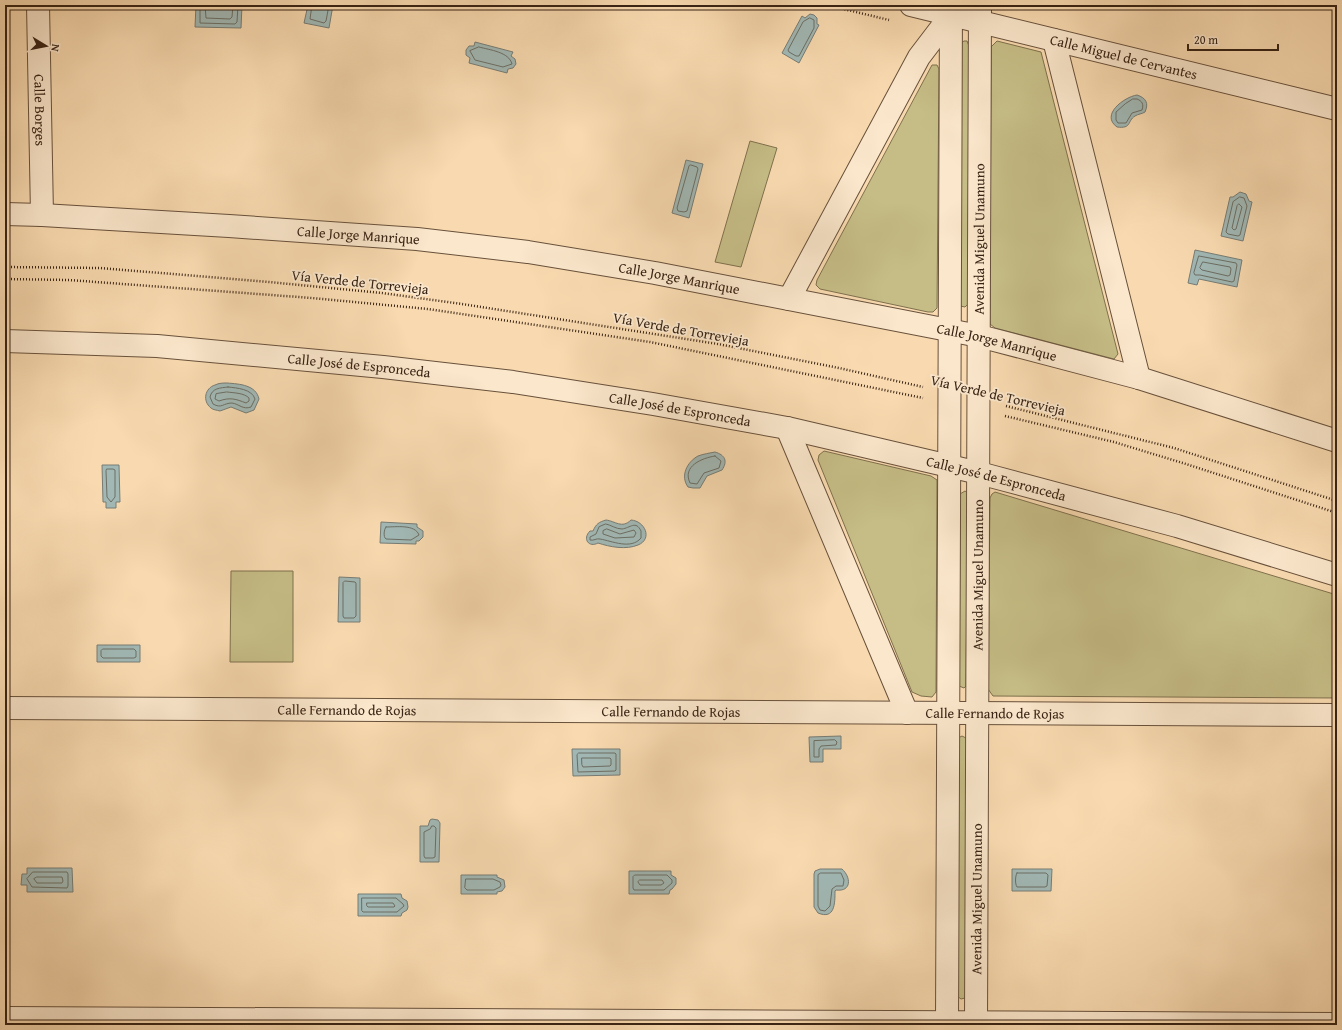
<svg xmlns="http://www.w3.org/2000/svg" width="1342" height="1030" font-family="'Gentium Book Plus',serif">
  <rect width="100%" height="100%" fill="#f9dab0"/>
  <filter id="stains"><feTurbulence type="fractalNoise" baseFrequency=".005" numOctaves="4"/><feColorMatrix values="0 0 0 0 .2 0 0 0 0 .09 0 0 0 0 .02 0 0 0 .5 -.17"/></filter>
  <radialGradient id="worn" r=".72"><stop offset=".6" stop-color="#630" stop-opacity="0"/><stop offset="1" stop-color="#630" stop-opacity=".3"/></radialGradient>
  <path fill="#c6bd86" stroke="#7f704d" d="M 964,41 L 967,41 L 969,46 L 968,304 L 965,307 L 960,306 L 961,43 Z
    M 997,41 L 1041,52 L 1118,354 L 1114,359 L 995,328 L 990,324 L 991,47 Z
    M 932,65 L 937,65 L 939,69 L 937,308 L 933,312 L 928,312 L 820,289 L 816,285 L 817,280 Z
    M 750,141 L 777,148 L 741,267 L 715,262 Z
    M 824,451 L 931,476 L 937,480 L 936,692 L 932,697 L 921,696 L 912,692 L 818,460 L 819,455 Z
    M 965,491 L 968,493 L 966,686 L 964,688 L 959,686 L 959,683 L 960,497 L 960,494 Z
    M 995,492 L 1337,595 L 1337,698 L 993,696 L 988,689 L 990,498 L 992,494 Z
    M 231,571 L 293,571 L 293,662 L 230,662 Z
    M 962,736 L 966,738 L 967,740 L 966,995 L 965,998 L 961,999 L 957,996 L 958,738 Z"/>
  <path fill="#a1b8b5" stroke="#777c75" d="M 196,5 L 242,5 L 241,28 L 195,27 Z
    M 308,5 L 314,7 L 314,5 L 333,5 L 329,28 L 304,23 Z
    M 810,14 L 814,15 L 817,18 L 817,24 L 819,25 L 799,63 L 782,53 L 802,16 L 805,18 Z
    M 475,42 L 513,52 L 511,56 L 515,59 L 516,64 L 513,68 L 508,69 L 507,73 L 469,63 L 470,58 L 466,55 L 466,50 L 469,46 L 474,46 Z
    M 1137,95 C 1146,98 1149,103 1145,112 C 1142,114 1138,114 1135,116 C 1127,121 1132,129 1117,127 C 1100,115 1124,97 1137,95 Z
    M 686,160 L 703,164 L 689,218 L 672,213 Z
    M 1240,192 L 1246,194 L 1249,201 L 1252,202 L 1243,241 L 1221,236 L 1230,197 L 1233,197 Z
    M 1195,250 L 1242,260 L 1237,287 L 1199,279 L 1197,285 L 1188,283 Z
    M 5,383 L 9,383 L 7,464 L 5,464 Z
    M 227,383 C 240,384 256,385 259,399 L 254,410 L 246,413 L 231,407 L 220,411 C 217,410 213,410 211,408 C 202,401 205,388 215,385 C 219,383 223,383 227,383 Z
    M 715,452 C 725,455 728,461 722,470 L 707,476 L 700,488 L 693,488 L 688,487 C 680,476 687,462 698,456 C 703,454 710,453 715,452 Z
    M 102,465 L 119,465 L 120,502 L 116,502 L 116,508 L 106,508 L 106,502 L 103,502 Z
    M 606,520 C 615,521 622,529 631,520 C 645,521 653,539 638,545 C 626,550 610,547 598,543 C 589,548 582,539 590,531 L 593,531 C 596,524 599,522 606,520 Z
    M 381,522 L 417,524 L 417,527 L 423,531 L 423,537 L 419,541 L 416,541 L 416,544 L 380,543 Z
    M 339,577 L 360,578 L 360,622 L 338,622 Z
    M 97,645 L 140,645 L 140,662 L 97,662 Z
    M 841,736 L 841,749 L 823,749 L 823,762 L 810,762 L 809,737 Z
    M 572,749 L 620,749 L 620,775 L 573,776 Z
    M 432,819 L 438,820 L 440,823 L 439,862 L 420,862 L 420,826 L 428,826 L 430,820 Z
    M 27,868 L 72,868 L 73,892 L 27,892 L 27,885 L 21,885 L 22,874 L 27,874 Z
    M 820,869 L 842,869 C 851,877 852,892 836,890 L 835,891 C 835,903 835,920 818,913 L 814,907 L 814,874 L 815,871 Z
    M 1012,869 L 1052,869 L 1051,891 L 1012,891 Z
    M 629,871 L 671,871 L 671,875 L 676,878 L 676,884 L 672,889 L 670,890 L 669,894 L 629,894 Z
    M 461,875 L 497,875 L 497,877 L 504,880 L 505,887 L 502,891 L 497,892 L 497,894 L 461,894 Z
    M 358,894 L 401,894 L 402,898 L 407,901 L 408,907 L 407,910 L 402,913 L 401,916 L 358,916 Z"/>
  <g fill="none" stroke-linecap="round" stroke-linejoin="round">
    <path stroke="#6c6e64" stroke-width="1" d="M 200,5 L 200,23 L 235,24 L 237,22 L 238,5
      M 205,5 L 206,18 L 230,19 L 232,17 L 233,5
      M 312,5 L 310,19 L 324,23 L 326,21 L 329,5
      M 810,18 L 814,20 L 814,28 L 799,56 L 796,56 L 789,52 L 788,50 L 803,22 Z
      M 479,47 C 490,50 509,52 512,64 L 503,67 L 475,60 L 470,51 Z
      M 1133,99 L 1137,99 C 1142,101 1144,104 1142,110 L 1132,113 L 1126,123 L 1118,123 L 1116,120 L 1116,112 L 1125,104 Z
      M 691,165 L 697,167 L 698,169 L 687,211 L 684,212 L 678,211 L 677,208 L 689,166 Z
      M 1240,197 L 1244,198 L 1247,206 L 1240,235 L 1238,236 L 1228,234 L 1226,232 L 1233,202 Z
      M 1239,204 L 1242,207 L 1236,229 L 1234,230 L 1232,228 L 1237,206 Z
      M 1199,256 L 1236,263 L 1237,265 L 1234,281 L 1232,282 L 1200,275 L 1195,275 L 1194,273 Z
      M 1203,262 L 1230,267 L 1231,269 L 1230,275 L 1228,276 L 1202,270 L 1200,268 Z
      M 228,387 C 237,388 252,389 255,399 L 251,407 C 243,410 239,404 232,403 C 223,403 222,409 213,404 L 210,397 C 212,388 220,388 228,387 Z
      M 227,392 C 235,393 244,393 249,398 L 249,401 L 246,403 C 236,399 230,397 219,401 L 215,399 L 216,394 Z
      M 715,456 L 721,461 L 719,468 L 704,473 L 697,484 L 690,483 C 682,466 702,458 715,456 Z
      M 107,469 L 113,469 L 115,470 L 115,497 L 111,502 L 107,497 L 106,471 Z
      M 606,524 C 611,525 616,529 622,529 C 630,528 636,520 641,531 L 641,538 C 631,550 612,541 600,539 C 596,538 594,541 590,540 L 590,537 L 596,534 L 599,527 Z
      M 386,527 C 396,527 415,524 419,535 L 411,540 L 386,539 C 383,537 384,529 386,527 Z
      M 607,529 L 620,534 L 634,530 L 636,533 L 634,537 L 615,538 L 603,534 L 603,531 Z
      M 345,581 L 355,582 L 356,583 L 356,616 L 354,618 L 344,618 L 343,616 L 343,583 Z
      M 103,649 L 134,649 L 136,651 L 136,657 L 134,658 L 103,658 L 101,656 L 101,651 Z
      M 835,740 L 837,742 L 836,745 L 821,746 L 819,749 L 819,757 L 814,757 L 814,741 Z
      M 579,753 L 615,753 L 616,754 L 616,770 L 615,771 L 578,772 L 577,755 Z
      M 582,758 L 610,758 L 611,759 L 611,765 L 610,766 L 583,767 L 582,765 Z
      M 432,826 L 434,826 L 436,828 L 435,857 L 433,858 L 425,858 L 424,856 L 424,832 L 430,829 Z
      M 33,872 L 67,872 L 68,874 L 68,886 L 67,888 L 32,887 L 27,879 Z
      M 821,873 L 841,873 L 844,880 L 843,886 L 836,886 L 832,889 L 830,906 L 825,911 L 820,910 L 818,906 L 818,875 Z
      M 1017,873 L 1046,873 L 1048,875 L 1047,886 L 1045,887 L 1017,887 C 1015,884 1015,876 1017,873 Z
      M 635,875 L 667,875 L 672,880 L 672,883 L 664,890 L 634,890 L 633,888 L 633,877 Z
      M 37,877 L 62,877 L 63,881 L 62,883 L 37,883 L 34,879 Z
      M 466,879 L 493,879 L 500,882 L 501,885 L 500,887 L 494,890 L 467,890 L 465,888 Z
      M 640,880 L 662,880 L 664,883 L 661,885 L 640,885 L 638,882 Z
      M 362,898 L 396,898 L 403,904 L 404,906 L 397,912 L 363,912 L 362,911 Z
      M 367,903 L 393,903 L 395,906 L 394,907 L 368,907 L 367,906 Z"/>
    <defs>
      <g id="street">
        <path id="s1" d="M 38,5 L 42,215"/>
        <path id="s2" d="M 911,5 L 1337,109"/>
        <path d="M 1054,40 L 1139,378"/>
        <path id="s3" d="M 5,214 L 42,215 L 229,226 L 417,239 L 528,252 L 655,273 L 979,336 L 1139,378 L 1337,441"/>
        <path d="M 789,299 L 919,57 L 951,15"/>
        <path id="s4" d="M 5,341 L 157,346 L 383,367 L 513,382 L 653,404 L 787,428 L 979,473 L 1177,526 L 1337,575"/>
        <path d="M 787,428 L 907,713"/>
        <path id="s5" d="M 5,708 L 1337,715"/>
        <path d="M 5,1018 L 1337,1024"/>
        <path d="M 947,1025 L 951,5"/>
        <path id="s6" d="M 976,1025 L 980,5"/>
      </g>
    </defs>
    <use href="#street" stroke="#68513b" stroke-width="24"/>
    <path stroke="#382314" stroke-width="2.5" stroke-dasharray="1 2" stroke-linecap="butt" d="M 827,5 L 889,20
      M 5,267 L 100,268 L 269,282 L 382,293 L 462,304 L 718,344 L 839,368 L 923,387
      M 5,279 L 69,280 L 312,298 L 428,309 L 650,342 L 923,398
      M 1006,406 L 1174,448 L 1337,501
      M 1005,416 L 1114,442 L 1186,464 L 1337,513"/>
    <use href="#street" stroke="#fbe7cc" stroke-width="22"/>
  </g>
  <g text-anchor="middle" stroke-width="3.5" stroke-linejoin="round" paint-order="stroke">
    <g font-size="14" fill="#382314" stroke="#fbe7cc">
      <text dy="5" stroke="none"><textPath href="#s2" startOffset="219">Calle Miguel de Cervantes</textPath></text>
      <text dy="5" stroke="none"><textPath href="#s1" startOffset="105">Calle Borges</textPath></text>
      <text dy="5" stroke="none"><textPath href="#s3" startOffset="354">Calle Jorge Manrique</textPath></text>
      <text dy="5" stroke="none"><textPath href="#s6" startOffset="786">Avenida Miguel Unamuno</textPath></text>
      <text dy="5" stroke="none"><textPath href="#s3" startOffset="678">Calle Jorge Manrique</textPath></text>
      <text transform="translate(360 282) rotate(6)" y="5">Vía Verde de Torrevieja</text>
      <text transform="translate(681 329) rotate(10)" y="5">Vía Verde de Torrevieja</text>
      <text dy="5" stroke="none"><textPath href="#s3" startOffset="1002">Calle Jorge Manrique</textPath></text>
      <text dy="5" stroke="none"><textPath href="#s4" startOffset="355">Calle José de Espronceda</textPath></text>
      <text transform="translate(998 395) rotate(13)" y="5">Vía Verde de Torrevieja</text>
      <text dy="5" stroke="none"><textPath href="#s4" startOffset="679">Calle José de Espronceda</textPath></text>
      <text dy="5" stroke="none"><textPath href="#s4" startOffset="1003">Calle José de Espronceda</textPath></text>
      <text dy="5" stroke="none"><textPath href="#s6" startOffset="450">Avenida Miguel Unamuno</textPath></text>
      <text dy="5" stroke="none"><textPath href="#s5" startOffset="342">Calle Fernando de Rojas</textPath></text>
      <text dy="5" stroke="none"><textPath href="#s5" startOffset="666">Calle Fernando de Rojas</textPath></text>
      <text dy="5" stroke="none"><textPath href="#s5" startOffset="990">Calle Fernando de Rojas</textPath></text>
      <text dy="5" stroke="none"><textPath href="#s6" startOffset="126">Avenida Miguel Unamuno</textPath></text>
    </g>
  </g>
  <rect width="1342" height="1030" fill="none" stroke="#f9dab0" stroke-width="20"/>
  <rect x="6" y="6" width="1330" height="1018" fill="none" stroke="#382314" stroke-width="2"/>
  <rect x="10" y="10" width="1322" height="1010" fill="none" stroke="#382314"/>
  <g transform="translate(46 46) rotate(100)" stroke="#fbe7cc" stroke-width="3" paint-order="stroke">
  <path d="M0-3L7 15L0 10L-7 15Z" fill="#382314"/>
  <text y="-6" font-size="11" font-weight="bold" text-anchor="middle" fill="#382314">N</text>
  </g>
  <path d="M1188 44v6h90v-6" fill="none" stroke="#382314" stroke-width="2"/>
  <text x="1194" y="44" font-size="12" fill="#382314" stroke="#fbe7cc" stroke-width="3" paint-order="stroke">20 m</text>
  <rect width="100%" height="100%" filter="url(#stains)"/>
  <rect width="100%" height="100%" fill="url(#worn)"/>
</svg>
